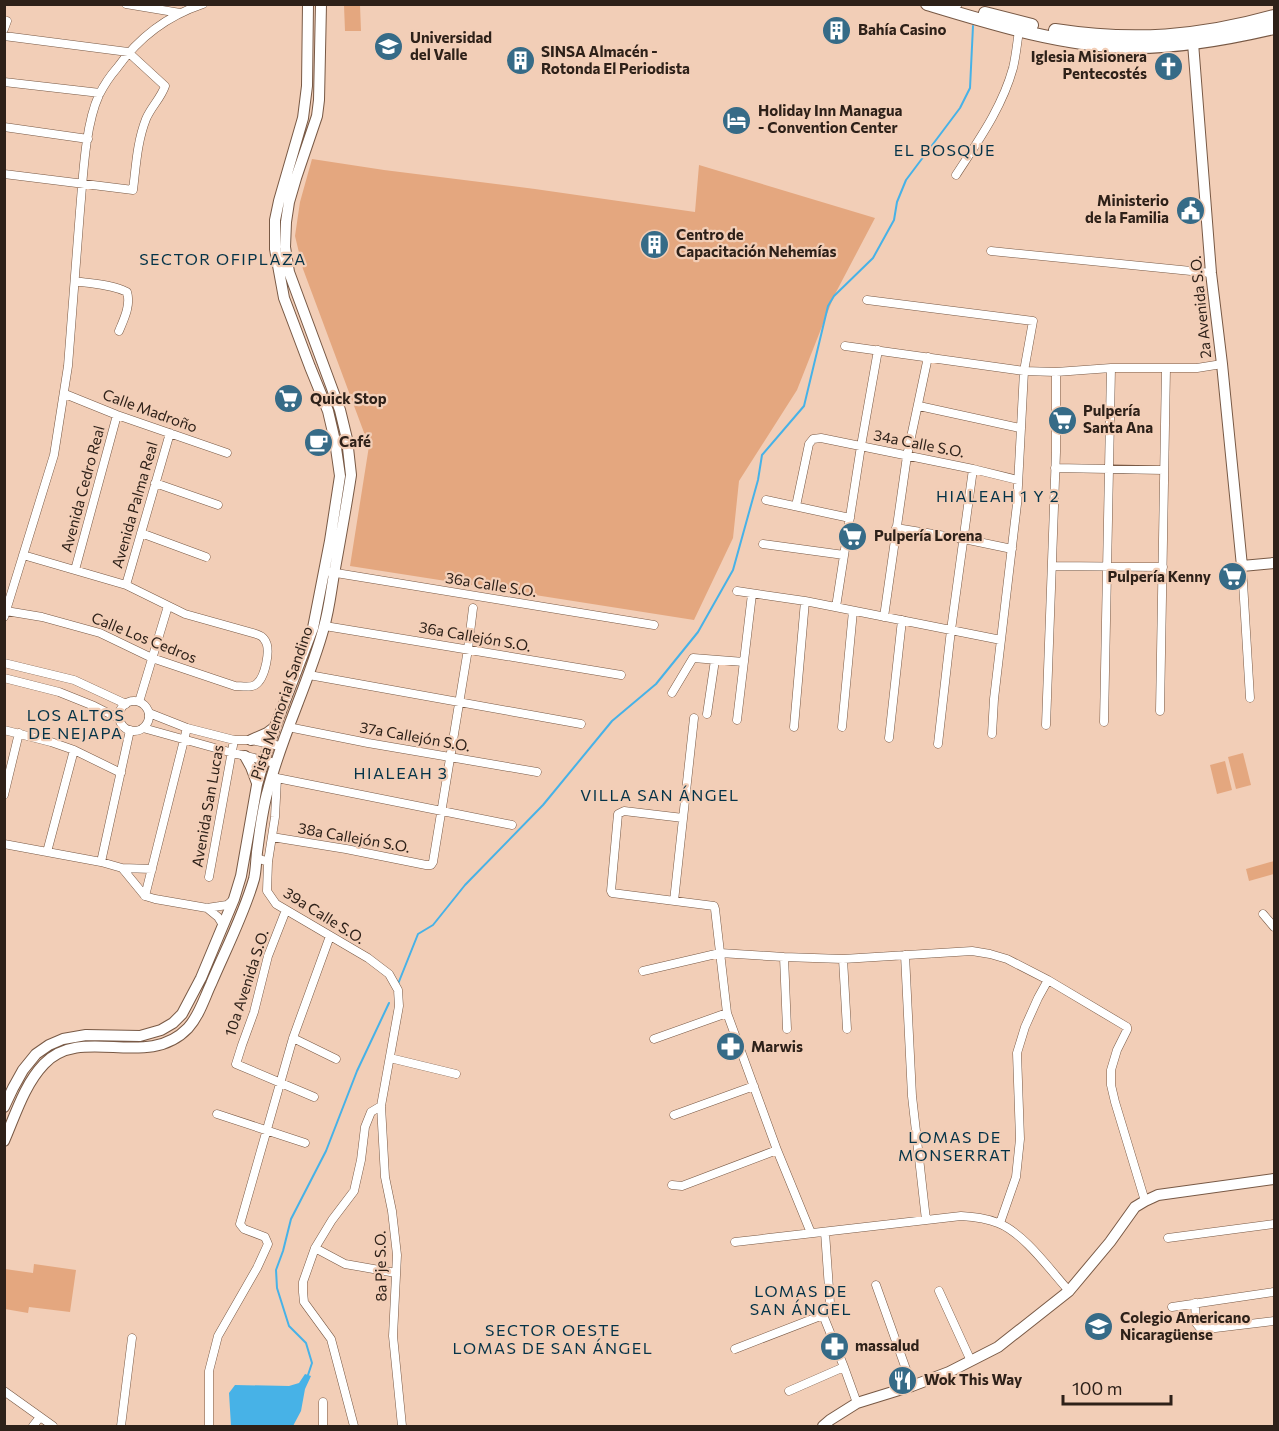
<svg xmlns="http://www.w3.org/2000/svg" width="1279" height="1431" font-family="Commissioner,sans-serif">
  <rect width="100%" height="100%" fill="#f2ceb7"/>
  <path fill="#e4a77f" d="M 344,5 L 360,5 L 361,31 L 345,31 Z
    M 312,159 L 384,170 L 535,189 L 695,212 L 699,165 L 875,218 L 834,296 L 797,390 L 739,481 L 733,538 L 694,620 L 350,566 L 369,446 L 303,269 L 295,236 L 300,202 Z
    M 1243,753 L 1251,785 L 1236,789 L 1228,757 Z
    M 1225,761 L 1232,790 L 1217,794 L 1210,765 Z
    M 1274,861 L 1274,874 L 1249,881 L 1246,869 Z
    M 34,1264 L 76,1270 L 70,1312 L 29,1307 L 28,1313 L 5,1309 L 5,1269 L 33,1273 Z"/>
  <path fill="#47b2e7" d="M 305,1374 L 311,1376 L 305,1389 L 301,1411 L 293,1426 L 231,1426 L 229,1393 L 235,1385 L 289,1386 L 299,1383 Z"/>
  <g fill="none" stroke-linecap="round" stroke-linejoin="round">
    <path stroke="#47b2e7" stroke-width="2" d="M 398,984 L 418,934 L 433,925 L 465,885 L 543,805 L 612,721 L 656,684 L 698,632 L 733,570 L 758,480 L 762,455 L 804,406 L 828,306 L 834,296 L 873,258 L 894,220 L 897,202 L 906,180 L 960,108 L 970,88 L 973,26
      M 308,1375 L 312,1363 L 306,1343 L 289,1326 L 277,1288 L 276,1270 L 283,1251 L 291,1219 L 326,1151 L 357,1071 L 389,1003"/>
    <defs>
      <path id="street" d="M 126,4 L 180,13
        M 957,5 L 958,4
        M 4,29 L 7,21
        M 4,36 L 128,52 L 165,86 C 161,98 151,107 146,119 C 137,142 136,166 133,190 L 4,174
        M 4,82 L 100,93
        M 4,127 L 88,139
        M 956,175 C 978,141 1002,108 1013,68 C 1016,56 1017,43 1019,31
        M 991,251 L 1211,273
        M 75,281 C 92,284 111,284 127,292 C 131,305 124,319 119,331
        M 867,300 L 1033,321 L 1024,371 L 1017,504 L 994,699 L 992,734
        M 845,346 L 1024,371 L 1056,372 L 1111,368 L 1197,368 L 1222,364
        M 65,394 L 117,415 L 227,453
        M 919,406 L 1020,428
        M 1055,468 L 1164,470
        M 155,483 L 218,505
        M 766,500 L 850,518
        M 796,506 L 809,444 L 813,439 L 821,438 L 973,469 L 1018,480
        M 896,528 L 964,539 L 1012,549
        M 141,533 L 206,557
        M 763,544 L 844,555
        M 1052,566 L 1163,567
        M 1242,566 L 1250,698
        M 75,570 L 117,415
        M 330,572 L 654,625
        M 126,585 L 170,433
        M 737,591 L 805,601 L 1001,640
        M 836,607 L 861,446 L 878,350
        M 6,611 L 42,617 L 100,633 L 152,658 L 235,686 C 241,686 250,688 255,685 C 265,679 272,648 264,639 C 263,637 259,635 256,634 L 185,614 L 126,585 L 23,555
        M 4,617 L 54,455 L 68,366 C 72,314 76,263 80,211 C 83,178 85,125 99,95 C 104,85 110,76 117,68 C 139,37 167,16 203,4
        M 884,617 L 907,456 L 928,357
        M 325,626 L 621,675
        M 4,663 L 74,680 L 126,704
        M 309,675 L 581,724
        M 4,678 L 59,692 L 94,706 L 120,719
        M 672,693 L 693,658 L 744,662
        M119 716a15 15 0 1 1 30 0a15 15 0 1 1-30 0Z
        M 139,702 L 168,606
        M 1160,711 L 1166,368
        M 149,713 L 187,728 L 234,740 L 251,740 L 280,746
        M 707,714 L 715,660
        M 737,720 L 752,594
        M 1104,722 L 1111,368
        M 1046,725 L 1056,452 L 1056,372
        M 288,727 L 368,743 L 537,772
        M 794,727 L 805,601
        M 842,727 L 853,611
        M 143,728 L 233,753 L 275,763
        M 4,730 L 51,742 L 74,750 L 121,773
        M 889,738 L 902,620
        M 938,744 L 951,630 L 973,469
        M 272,777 L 512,825
        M 4,795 L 19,733
        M 683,818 L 624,811 L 618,814 L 611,891 L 612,893 L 714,906 L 715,909 L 727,1013 L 777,1150 L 811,1233
        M 272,837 L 346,849 L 426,865 L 431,865 L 433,862 L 468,649 L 473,608
        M 4,844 L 101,862 L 122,868 L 145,896 L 155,899 L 207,908 L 227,905 L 233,900
        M 47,852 L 74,750
        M 257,858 L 268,862 L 267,891 L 276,904 L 368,958 L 389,974 L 398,990 L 399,1006 L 381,1106 L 385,1177 L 392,1211 L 397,1255 L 393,1336 L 402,1426
        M 101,862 L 130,730
        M 268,862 L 275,817 L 277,778
        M 122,868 L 152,869
        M 209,877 L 234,740
        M 145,896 L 187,728
        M 674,901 L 694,718
        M 207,908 L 218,917 L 223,925
        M 286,910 L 268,956 L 254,1012 L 242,1045 L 236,1064 L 314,1097
        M 1263,914 L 1274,927
        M 905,955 L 912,1096 L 926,1220
        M 784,957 L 787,1029
        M 843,959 L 847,1029
        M 643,971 L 720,953 L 784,957 L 843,959 L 972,951 L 990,954 L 1007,959 L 1048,980 L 1127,1027 L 1127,1030 L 1117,1050 L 1111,1070 L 1111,1085 L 1115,1102 L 1145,1201
        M 293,1038 L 336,1059
        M 654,1039 L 727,1013
        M 390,1058 L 456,1074
        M 217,1114 L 305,1143
        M 674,1115 L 754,1086
        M 672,1185 L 682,1186 L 777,1150
        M 1000,1223 L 1016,1177 L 1020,1139 L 1017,1053 L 1025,1027 L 1038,998 L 1048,980
        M 1168,1238 L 1274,1224
        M 735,1242 L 961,1216 C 974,1217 986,1218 998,1223 C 1024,1233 1050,1270 1069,1291
        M 315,1248 L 345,1264 L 396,1273
        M 876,1285 L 912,1386
        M 939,1291 L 971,1361
        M 1195,1303 L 1196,1323 L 1200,1328 L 1207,1329 L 1274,1321
        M 1172,1307 L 1274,1292
        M 823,1315 L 844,1367 L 857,1403
        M 735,1349 L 823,1315 L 830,1303 L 825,1232
        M 4,1391 L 53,1426
        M 789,1391 L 844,1367
        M 33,1426 L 40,1417
        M 121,1426 L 132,1338
        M 209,1426 L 209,1371 L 218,1336 L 257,1268 L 268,1244 L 265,1237 L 244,1229 L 240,1224 L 293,1038 L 330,936
        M 323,1426 L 323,1402
        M 354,1426 L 331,1339 L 304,1302 L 303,1292 L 303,1282 L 315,1248 L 332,1220 L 354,1191 L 361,1160 L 365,1127 L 371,1112 L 381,1106"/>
      <path id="secondary" d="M 1193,43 L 1211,273 L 1222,364 L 1242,566 L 1274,563
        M 251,740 L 267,733 L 275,727
        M 245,756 L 251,767 L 257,783
        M 4,1107 L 13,1088 L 23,1070 L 36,1054 L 49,1045 L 63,1039 L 86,1035 L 140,1036 L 161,1030 L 173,1023 L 182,1014 L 201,978 L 234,899 L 241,876 L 257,785 L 264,760 L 275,727 L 313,628 L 330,541 L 340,476 L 335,441 L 328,411 L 310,367 L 284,298 L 275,249 L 275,220 L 279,201 L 303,118 L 307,86 L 308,4
        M 4,1141 C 15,1116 24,1085 44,1064 C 82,1024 147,1071 188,1028 C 199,1016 204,999 211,984 C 225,951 244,914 254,879 C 256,871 256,861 257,852 C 260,831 262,810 268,790 C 282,734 309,683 324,627 C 329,610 331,591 334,574 C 340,541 346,508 351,475 L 347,439 L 340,410 L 289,272 L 285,247 L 286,222 L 289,202 L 296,178 L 317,116 L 319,100 L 321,4
        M 823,1426 L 830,1420 L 857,1403 L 912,1386 L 949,1372 L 998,1347 L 1069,1291 L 1110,1242 L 1135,1207 L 1145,1201 L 1158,1195 L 1274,1179"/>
      <path id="primary" d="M 927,4 C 993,24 1060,45 1129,47 C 1178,48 1227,39 1274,28
        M 985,13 L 1032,25
        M 1055,30 C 1133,42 1199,37 1274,16"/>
    </defs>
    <use href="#street" stroke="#785945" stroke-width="9"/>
    <use href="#secondary" stroke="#785945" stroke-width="12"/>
    <use href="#primary" stroke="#785945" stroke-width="14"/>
    <use href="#street" stroke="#fff" stroke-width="8"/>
    <use href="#secondary" stroke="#fff" stroke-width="10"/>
    <use href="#primary" stroke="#fff" stroke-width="12"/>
  </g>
  <defs>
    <symbol id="building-disc" viewBox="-11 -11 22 22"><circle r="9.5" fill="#366b87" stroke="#f2ceb7"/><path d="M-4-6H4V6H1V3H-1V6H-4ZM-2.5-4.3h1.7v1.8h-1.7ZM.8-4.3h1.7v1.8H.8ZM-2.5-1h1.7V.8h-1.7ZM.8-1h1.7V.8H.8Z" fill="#fff"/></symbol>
    <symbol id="university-disc" viewBox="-11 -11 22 22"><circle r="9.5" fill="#366b87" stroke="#f2ceb7"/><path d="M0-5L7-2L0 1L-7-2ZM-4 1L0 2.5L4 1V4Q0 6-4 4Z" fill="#fff"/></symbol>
    <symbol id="church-disc" viewBox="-11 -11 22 22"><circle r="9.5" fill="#366b87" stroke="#f2ceb7"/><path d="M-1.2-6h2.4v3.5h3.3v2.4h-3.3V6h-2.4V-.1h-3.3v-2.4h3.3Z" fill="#fff"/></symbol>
    <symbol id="hotel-disc" viewBox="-11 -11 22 22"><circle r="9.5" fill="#366b87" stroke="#f2ceb7"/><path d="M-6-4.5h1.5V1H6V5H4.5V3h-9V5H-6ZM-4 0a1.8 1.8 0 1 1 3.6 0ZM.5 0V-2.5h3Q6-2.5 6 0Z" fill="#fff"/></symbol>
    <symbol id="civic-disc" viewBox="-11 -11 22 22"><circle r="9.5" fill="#366b87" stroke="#f2ceb7"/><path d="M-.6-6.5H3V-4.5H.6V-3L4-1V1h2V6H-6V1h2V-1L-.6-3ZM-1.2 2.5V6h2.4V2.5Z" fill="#fff"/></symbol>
    <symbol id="supermarket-disc" viewBox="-11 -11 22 22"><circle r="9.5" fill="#366b87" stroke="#f2ceb7"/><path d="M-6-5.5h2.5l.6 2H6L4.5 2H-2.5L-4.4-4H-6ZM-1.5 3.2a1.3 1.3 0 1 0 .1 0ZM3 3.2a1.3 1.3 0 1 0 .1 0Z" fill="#fff"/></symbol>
    <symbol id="cafe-disc" viewBox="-11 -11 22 22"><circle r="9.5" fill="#366b87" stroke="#f2ceb7"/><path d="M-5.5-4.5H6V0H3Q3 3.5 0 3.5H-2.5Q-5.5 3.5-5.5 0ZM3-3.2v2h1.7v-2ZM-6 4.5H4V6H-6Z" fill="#fff"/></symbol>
    <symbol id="pharmacy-disc" viewBox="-11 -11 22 22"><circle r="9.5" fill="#366b87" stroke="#f2ceb7"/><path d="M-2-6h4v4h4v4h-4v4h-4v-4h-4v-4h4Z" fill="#fff"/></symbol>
    <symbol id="school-disc" viewBox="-11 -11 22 22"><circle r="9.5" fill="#366b87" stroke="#f2ceb7"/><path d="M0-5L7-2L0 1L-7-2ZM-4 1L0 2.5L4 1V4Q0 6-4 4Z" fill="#fff"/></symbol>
    <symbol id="restaurant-disc" viewBox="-11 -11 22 22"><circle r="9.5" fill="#366b87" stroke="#f2ceb7"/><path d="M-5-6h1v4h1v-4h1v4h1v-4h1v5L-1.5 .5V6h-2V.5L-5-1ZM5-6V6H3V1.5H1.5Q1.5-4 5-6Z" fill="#fff"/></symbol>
  </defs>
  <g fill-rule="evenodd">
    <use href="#building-disc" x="820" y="14" width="33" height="33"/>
    <use href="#university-disc" x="372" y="30" width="33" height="33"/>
    <use href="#building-disc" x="504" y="44" width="33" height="33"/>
    <use href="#church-disc" x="1152" y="50" width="33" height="33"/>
    <use href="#hotel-disc" x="720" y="104" width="33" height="33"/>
    <use href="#civic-disc" x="1174" y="194" width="33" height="33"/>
    <use href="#building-disc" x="638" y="228" width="33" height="33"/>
    <use href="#supermarket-disc" x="272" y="382" width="33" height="33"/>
    <use href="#supermarket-disc" x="1046" y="404" width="33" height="33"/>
    <use href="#cafe-disc" x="302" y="426" width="33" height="33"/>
    <use href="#supermarket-disc" x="836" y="520" width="33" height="33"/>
    <use href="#supermarket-disc" x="1216" y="560" width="33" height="33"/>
    <use href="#pharmacy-disc" x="714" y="1030" width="33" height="33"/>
    <use href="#school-disc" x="1082" y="1310" width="33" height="33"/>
    <use href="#pharmacy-disc" x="818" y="1330" width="33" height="33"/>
    <use href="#restaurant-disc" x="886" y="1364" width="33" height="33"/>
  </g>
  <g text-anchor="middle" stroke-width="4.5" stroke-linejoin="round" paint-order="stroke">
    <g font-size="15" font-weight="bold" fill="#2e2119" stroke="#f2ceb7" text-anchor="start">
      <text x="858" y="35">Bahía Casino</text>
      <text x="410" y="43">Universidad<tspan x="410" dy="17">del Valle</tspan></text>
      <text x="541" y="57">SINSA Almacén -<tspan x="541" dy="17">Rotonda El Periodista</tspan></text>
      <text x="1147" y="62" text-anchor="end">Iglesia Misionera<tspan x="1147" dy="17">Pentecostés</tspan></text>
      <text x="758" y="116">Holiday Inn Managua<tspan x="758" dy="17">- Convention Center</tspan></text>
      <text x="1169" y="206" text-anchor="end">Ministerio<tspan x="1169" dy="17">de la Familia</tspan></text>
      <text x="676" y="240">Centro de<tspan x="676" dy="17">Capacitación Nehemías</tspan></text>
      <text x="310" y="404">Quick Stop</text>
      <text x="1083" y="416">Pulpería<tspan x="1083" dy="17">Santa Ana</tspan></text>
      <text x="339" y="447">Café</text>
      <text x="874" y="541">Pulpería Lorena</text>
      <text x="1211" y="582" text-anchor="end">Pulpería Kenny</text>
      <text x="751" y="1052">Marwis</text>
      <text x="1120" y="1323">Colegio Americano<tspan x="1120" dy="17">Nicaragüense</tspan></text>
      <text x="855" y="1351">massalud</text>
      <text x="924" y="1385">Wok This Way</text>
    </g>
    <g font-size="15" fill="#2e2119" stroke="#f2ceb7">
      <text transform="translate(1201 307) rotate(-96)" y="5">2a Avenida S.O.</text>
      <text transform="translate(150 411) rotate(20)" y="5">Calle Madroño</text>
      <text transform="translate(919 444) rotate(11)" y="5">34a Calle S.O.</text>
      <text transform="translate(83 489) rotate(-75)" y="5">Avenida Cedro Real</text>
      <text transform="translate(135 505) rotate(-74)" y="5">Avenida Palma Real</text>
      <text transform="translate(491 585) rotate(9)" y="5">36a Calle S.O.</text>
      <text transform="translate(475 637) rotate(10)" y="5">36a Callejón S.O.</text>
      <text transform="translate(144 638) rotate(22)" y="5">Calle Los Cedros</text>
      <text transform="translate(282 703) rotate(-71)" y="5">Pista Memorial Sandino</text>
      <text transform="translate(415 737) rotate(10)" y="5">37a Callejón S.O.</text>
      <text transform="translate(208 806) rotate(-80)" y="5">Avenida San Lucas</text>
      <text transform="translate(354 838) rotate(10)" y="5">38a Callejón S.O.</text>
      <text transform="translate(324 916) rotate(32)" y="5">39a Calle S.O.</text>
      <text transform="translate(247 983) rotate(-72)" y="5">10a Avenida S.O.</text>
      <text transform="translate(381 1266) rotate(-91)" y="5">8a Pje S.O.</text>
    </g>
    <g font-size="16" letter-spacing="1.5" fill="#043348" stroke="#f2ceb7">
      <text x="945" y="156">EL BOSQUE</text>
      <text x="223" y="265">SECTOR OFIPLAZA</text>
      <text x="998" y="502">HIALEAH 1 Y 2</text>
      <text x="76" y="721">LOS ALTOS<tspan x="76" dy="18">DE NEJAPA</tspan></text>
      <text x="401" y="779">HIALEAH 3</text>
      <text x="660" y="801">VILLA SAN ÁNGEL</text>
      <text x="955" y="1143">LOMAS DE<tspan x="955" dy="18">MONSERRAT</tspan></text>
      <text x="801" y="1297">LOMAS DE<tspan x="801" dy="18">SAN ÁNGEL</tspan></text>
      <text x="553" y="1336">SECTOR OESTE<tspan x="553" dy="18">LOMAS DE SAN ÁNGEL</tspan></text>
    </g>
  </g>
  <rect width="1279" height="1431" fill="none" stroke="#2e2119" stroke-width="12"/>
  <path d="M1063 1395v9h108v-9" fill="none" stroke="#2e2119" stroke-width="3"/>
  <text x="1072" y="1395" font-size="18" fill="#2e2119" stroke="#f2ceb7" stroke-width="4.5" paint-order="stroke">100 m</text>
</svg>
